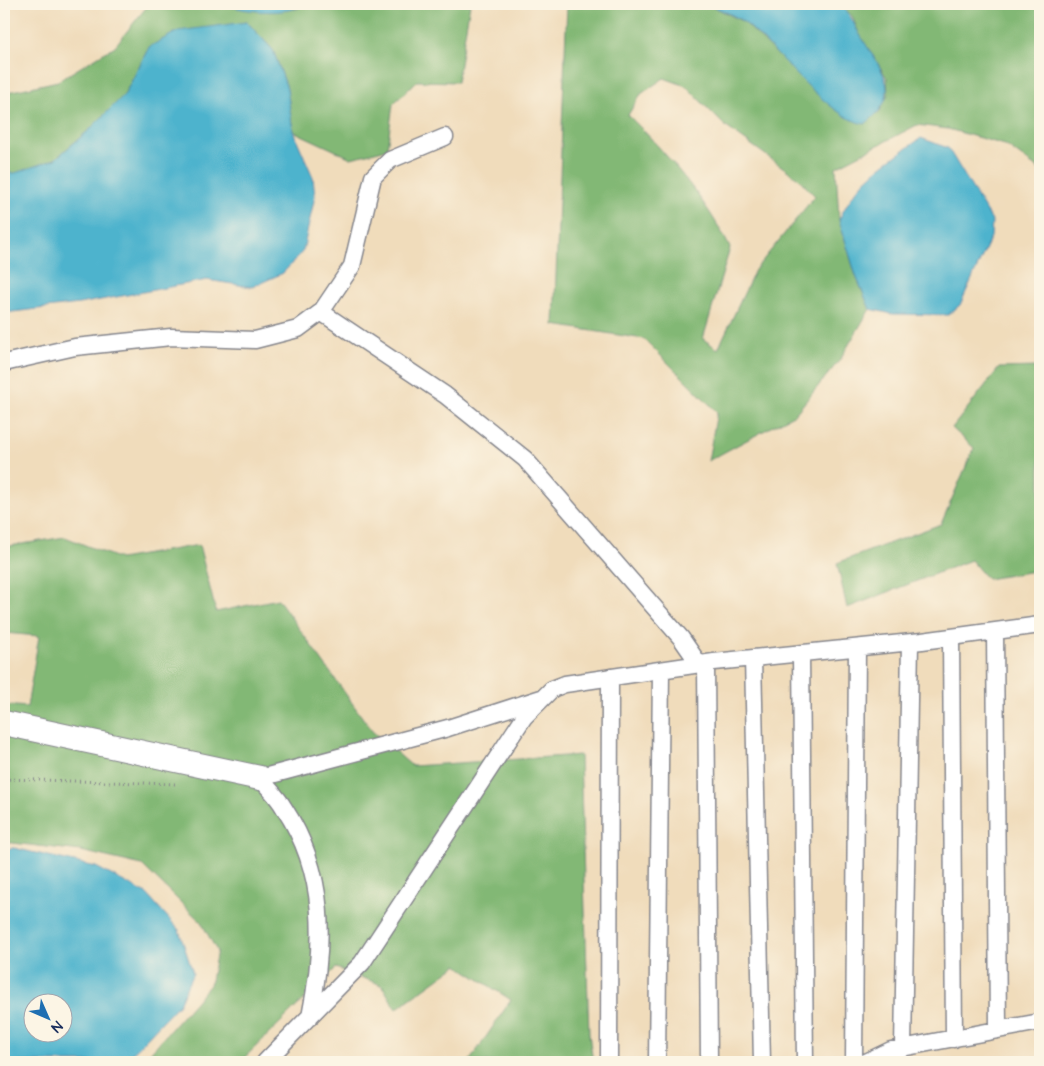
<svg xmlns="http://www.w3.org/2000/svg" width="1044" height="1066" font-family="'Architects Daughter',sans-serif">
  <rect width="100%" height="100%" fill="#fcf5e5"/>
  <filter id="ink" filterUnits="userSpaceOnUse"><feTurbulence type="fractalNoise" baseFrequency=".02" numOctaves="2"/><feDisplacementMap in="SourceGraphic" scale="10" xChannelSelector="R" yChannelSelector="G"/><feConvolveMatrix kernelMatrix="1 2 1 2 8 2 1 2 1" color-interpolation-filters="sRGB"/></filter>
  <filter id="wash" filterUnits="userSpaceOnUse"><feTurbulence type="fractalNoise" baseFrequency=".0096" numOctaves="4" result="noise"/><feDisplacementMap in="SourceGraphic" scale="20" xChannelSelector="R" yChannelSelector="G"/><feGaussianBlur stdDeviation="1.12" result="paint"/><feColorMatrix in="noise" values="0 0 0 0 0 0 0 0 0 0 0 0 0 0 0 0 0 1.4 0 .05"/><feComposite in="paint" operator="in"/></filter>
  <g filter="url(#wash)">
    <rect width="100%" height="100%" fill="#f0dcbb"/>
    <path fill="#82b874" stroke="#4e7469" fill-rule="evenodd" d="M 149,4 L 225,4 L 230,6 L 297,9 L 303,4 L 470,4 L 457,82 L 417,81 L 393,104 L 387,149 L 351,158 L 293,131 L 287,88 L 273,50 L 247,22 L 149,47 L 125,94 L 88,131 L 55,159 L 15,174 L 4,173 L 4,93 L 58,81 L 115,46 Z
      M 567,4 L 708,4 L 744,22 L 822,98 L 879,113 L 888,94 L 887,78 L 860,36 L 852,16 L 838,4 L 1040,4 L 1040,170 L 1005,145 L 948,129 L 917,125 L 836,167 L 839,220 L 856,276 L 870,309 L 839,361 L 795,414 L 708,461 L 717,412 L 644,339 L 554,325 ZM 664,78 L 686,86 L 725,126 L 798,178 L 815,196 L 755,270 L 718,349 L 703,339 L 730,248 C 708,202 665,151 628,115 L 641,94 Z
      M 1040,367 L 1040,570 L 987,579 L 971,560 L 847,608 L 837,563 L 941,524 L 974,448 L 952,428 L 999,368 Z
      M 65,537 L 120,559 L 199,545 L 216,612 L 278,599 L 372,731 L 412,766 L 580,755 L 589,1034 L 593,1062 L 469,1062 L 511,1000 L 457,965 L 396,1009 L 382,985 L 336,968 L 240,1062 L 142,1062 L 210,985 L 217,951 L 201,922 L 142,865 L 81,851 L 4,842 L 4,705 L 27,707 L 39,636 L 4,633 L 4,547 Z"/>
    <path fill="#4eb3cd" stroke="#347196" fill-rule="evenodd" d="M 225,4 L 303,4 C 289,16 242,12 225,4 Z
      M 708,4 L 842,6 C 852,16 854,26 862,38 C 882,72 905,93 865,124 C 829,119 775,47 745,23 C 735,15 720,10 708,4 Z
      M 247,22 L 273,50 L 287,88 L 293,131 L 313,177 L 315,196 L 303,251 L 283,273 L 252,287 L 207,280 L 79,304 L 4,313 L 4,173 L 15,173 L 55,159 L 88,131 L 125,94 L 149,47 L 178,31 Z
      M 921,138 L 948,148 L 992,221 L 991,237 L 960,305 L 948,315 L 892,314 L 870,309 L 856,276 L 839,220 C 859,176 884,165 921,138 Z
      M 14,848 L 96,867 L 147,894 L 179,930 L 193,973 L 179,1004 L 124,1062 L 4,1062 L 4,849 ZM 32,1004 L 62,1004 L 62,1034 L 32,1034 Z"/>
  </g>
  <g filter="url(#ink)">
    <g fill="none" stroke-linecap="round" stroke-linejoin="round">
      <defs>
        <path id="street" d="M 321,312 L 445,395 L 525,459 L 681,638 L 699,664
          M 4,363 L 75,347 L 171,337 L 255,340 L 298,329 L 321,312 L 352,266 L 373,177 L 390,160 L 445,137
          M 995,631 L 998,1030
          M 951,637 L 954,1039
          M 801,654 L 805,1062
          M 753,658 L 762,1062
          M 706,664 L 709,1062
          M 310,1017 C 325,944 327,873 284,808 C 278,797 268,788 260,778 L 448,728 L 541,698
          M 903,1048 L 910,643
          M 265,1062 L 362,963 L 524,717 L 552,689 L 565,684 L 714,662 L 922,641 L 1040,625
          M 609,1062 L 610,677
          M 657,1062 L 661,670
          M 854,1062 L 857,648
          M 866,1062 L 891,1050 L 1040,1022"/>
        <path id="secondary" d="M 4,723 L 260,778"/>
      </defs>
      <use href="#street" stroke="#86868c" stroke-width="19"/>
      <use href="#secondary" stroke="#86868c" stroke-width="26"/>
      <path stroke="#86868c" stroke-width="3" stroke-dasharray="1 4" stroke-linecap="butt" d="M 4,779 L 176,784"/>
      <use href="#street" stroke="#fff" stroke-width="16"/>
      <use href="#secondary" stroke="#fff" stroke-width="24"/>
    </g>
  </g>
  <rect width="1044" height="1066" fill="none" stroke="#fcf5e5" stroke-width="20"/>
  <g transform="translate(48 1018) rotate(135)"><circle r="24" fill="#fcf5e5" stroke="#a2a6af"/>
  <path d="M0-4L9 19L0 12L-9 19Z" fill="#1f6fb2"/>
  <text y="-8" font-size="14" font-weight="bold" text-anchor="middle" fill="#1b2f5e">N</text>
  </g>
</svg>
